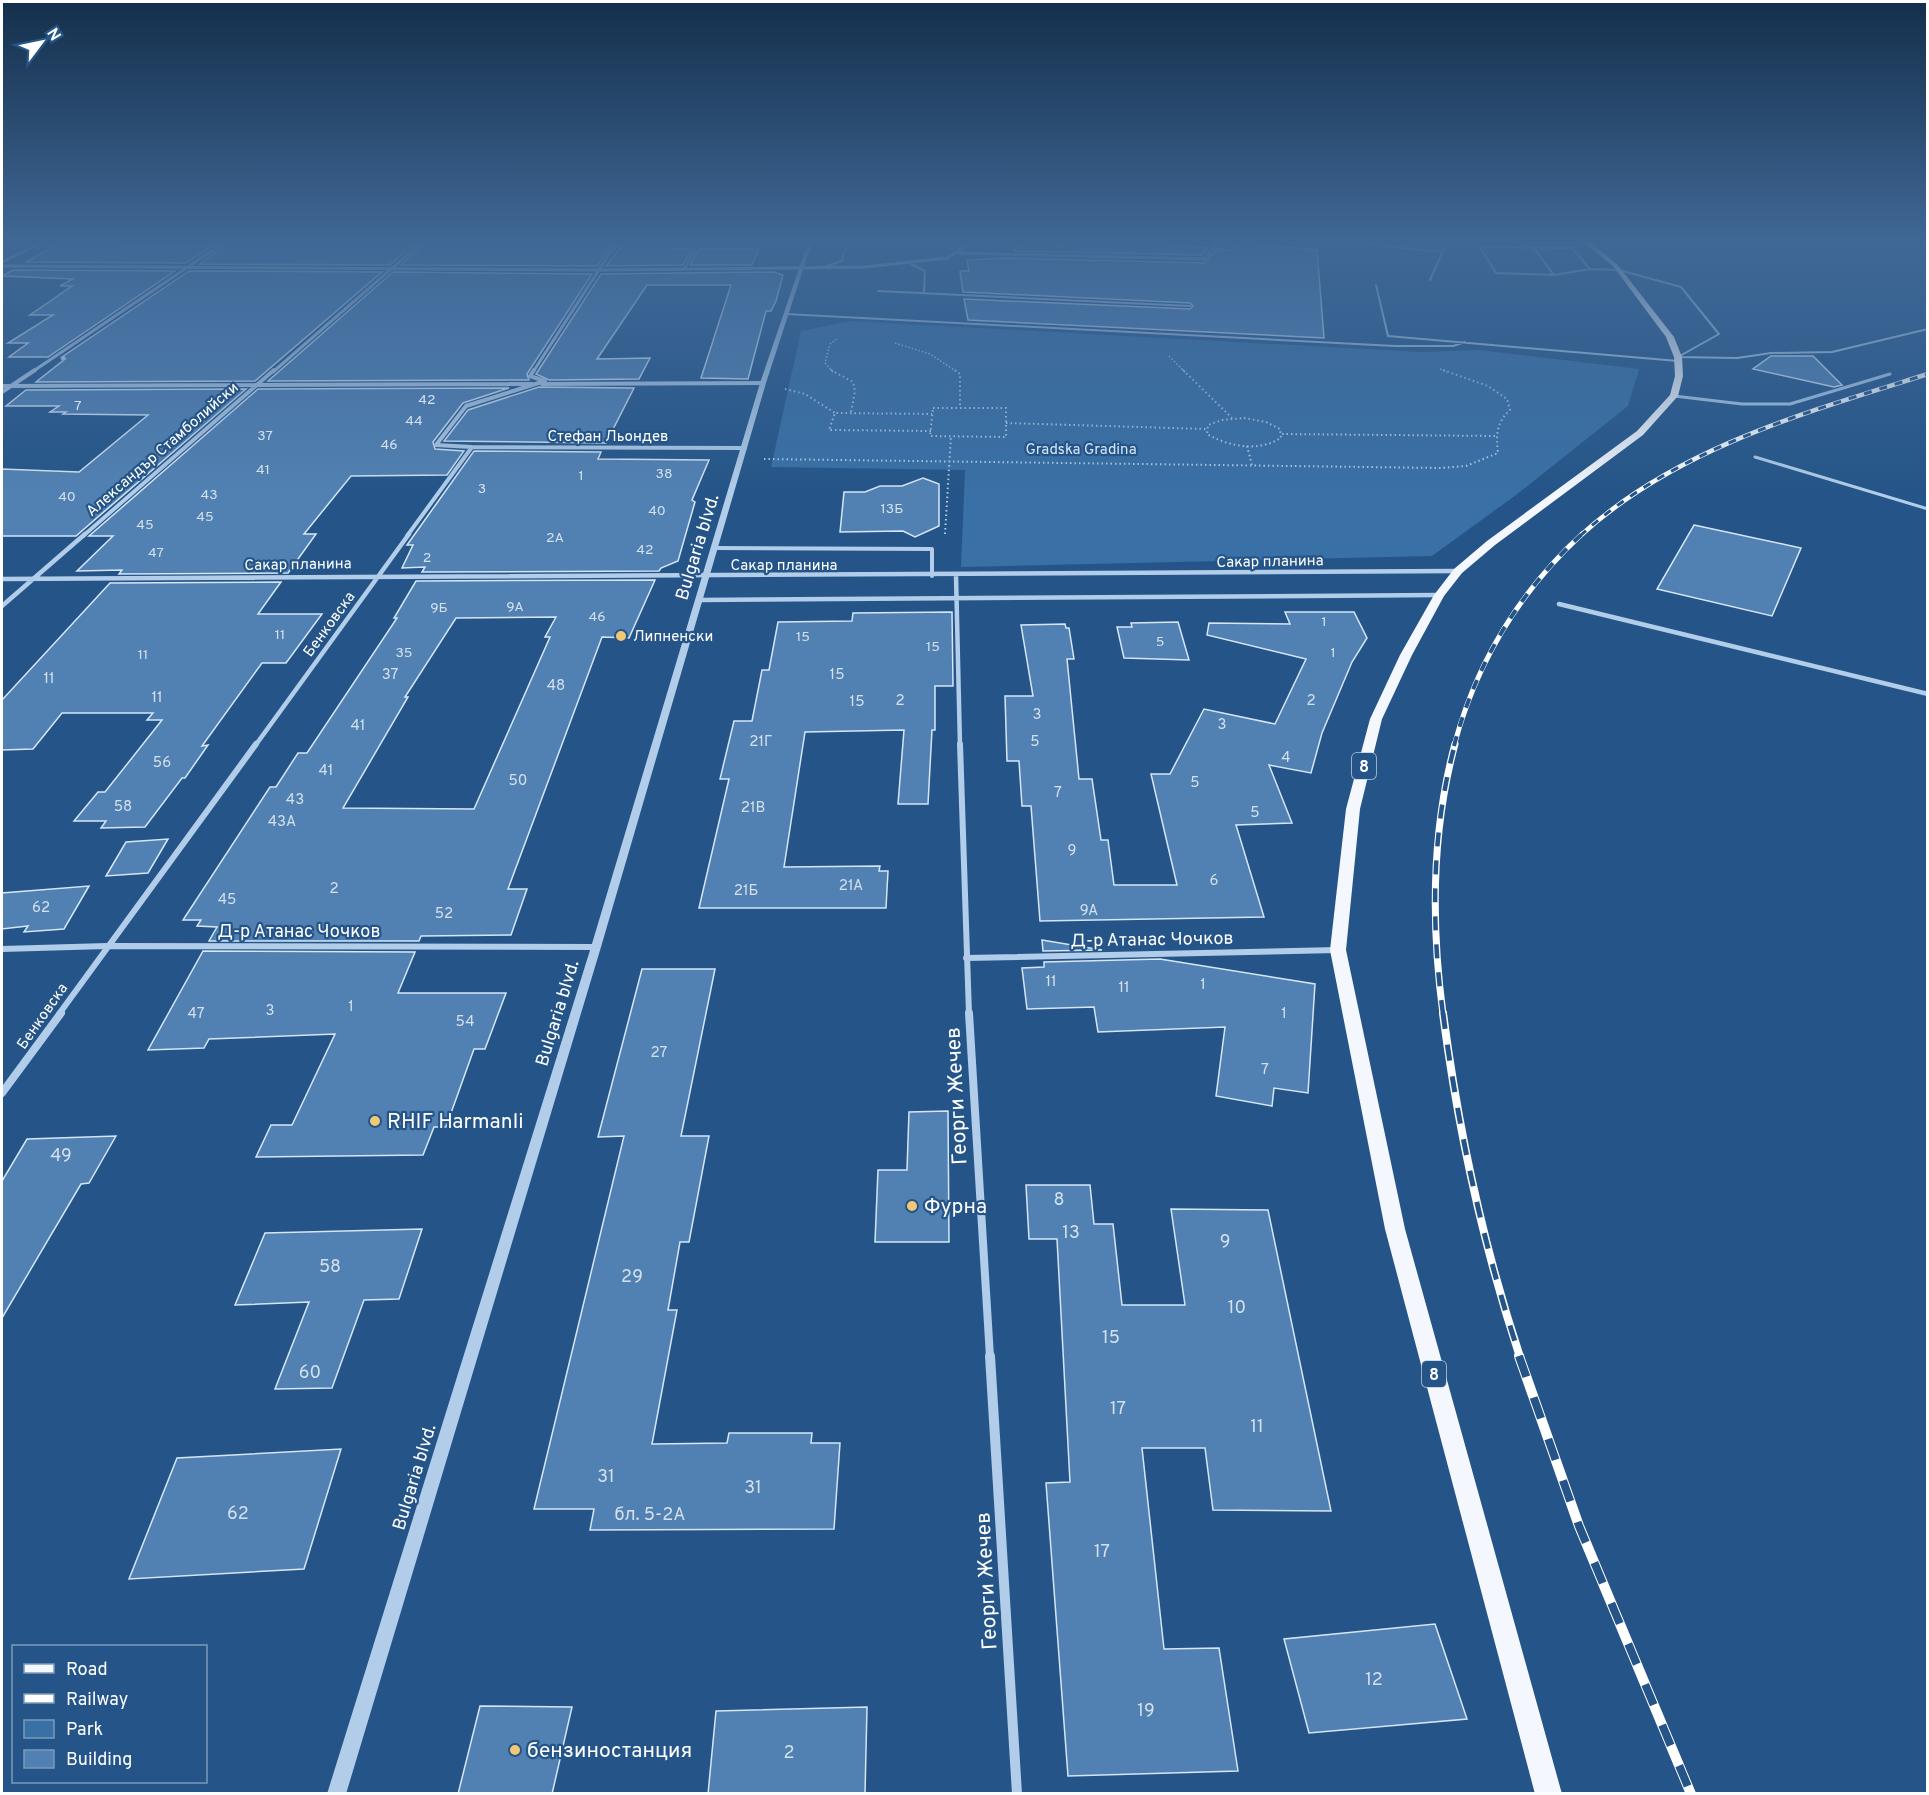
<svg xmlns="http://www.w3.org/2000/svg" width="1929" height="1795" font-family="Overpass,sans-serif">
  <rect width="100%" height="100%" fill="#255588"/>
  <path fill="#3970a5" d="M 851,321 L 1421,352 L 1479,350 L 1639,369 L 1628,406 L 1516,495 L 1432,556 L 961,567 L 965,470 L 771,467 L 801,331 Z"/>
  <path fill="#5181b2" stroke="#d5e6f7" stroke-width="1.5" fill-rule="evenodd" d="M 209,242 L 218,242 L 186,263 L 26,262 L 59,244 L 209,245 Z
    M 229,242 L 416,242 L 390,265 L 200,264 Z
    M 426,242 L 614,242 L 597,266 L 401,265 Z
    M 625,242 L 674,242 L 671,249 L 692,249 L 683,265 L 606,266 Z
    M 1022,242 L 1057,242 L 1059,248 L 1065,242 L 1138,242 L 1208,248 L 1202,255 L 1014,251 Z
    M 1239,243 L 1317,250 L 1324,338 L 968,320 L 964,299 L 1190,309 L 1193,306 L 1190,303 L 963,292 L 960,271 L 969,271 L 967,260 L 1007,258 L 1204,263 L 1217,249 L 1232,250 Z
    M 699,249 L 759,249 L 752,265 L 690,265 Z
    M 13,270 L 175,271 L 48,357 L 9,357 L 28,343 L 8,343 L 53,315 L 30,315 L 72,286 L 60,286 L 73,279 L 2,276 Z
    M 189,271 L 382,272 L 255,381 L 36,382 L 65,359 L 61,359 L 65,357 L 62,357 Z
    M 393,272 L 592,274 L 527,374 L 529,380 L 268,381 Z
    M 773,272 L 783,275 L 776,301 L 771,311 L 766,311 L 748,379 L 701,378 L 731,285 L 647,285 L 597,359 L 650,358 L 639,379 L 549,380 L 536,374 L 601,274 Z
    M 1771,356 L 1813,356 L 1842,385 L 1834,387 L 1753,369 Z
    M 539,387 L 634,388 L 606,443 L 444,441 L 468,410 Z
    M 509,388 L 463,403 L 433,442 L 435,449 L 464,451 L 447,475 L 351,476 L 304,534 L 316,534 L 288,573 L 119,574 L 122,570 L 77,571 L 113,536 L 89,536 L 258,389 Z
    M 246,389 L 76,536 L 2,536 L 2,469 L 79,472 L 148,415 L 63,414 L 66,412 L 50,412 L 59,406 L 6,406 L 26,390 Z
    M 474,451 L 601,452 L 598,459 L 709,460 L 692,500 L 695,502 L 678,561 L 661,568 L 659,571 L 422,572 L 425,567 L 402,568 L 413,545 L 407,545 Z
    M 923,478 L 939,484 L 939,526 L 915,537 L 903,531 L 840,532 L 844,492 L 865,492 L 880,486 L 902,486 Z
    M 1694,525 L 1801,548 L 1772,616 L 1657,589 Z
    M 655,580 L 629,638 L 602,637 L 508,889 L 527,889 L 511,935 L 421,936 L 419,941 L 209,941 L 217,927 L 197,926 L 201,920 L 183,920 L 270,787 L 276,787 L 298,753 L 307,753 L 397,618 L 394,618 L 416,581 ZM 556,617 L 545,637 L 550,637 L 474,809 L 343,808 L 408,697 L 405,697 L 456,618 Z
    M 281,582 L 258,614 L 322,614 L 286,663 L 262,663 L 202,746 L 208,745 L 185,778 L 182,778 L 145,827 L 101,828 L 106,821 L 74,821 L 98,792 L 105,792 L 162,720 L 147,720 L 153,713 L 62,713 L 33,749 L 2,750 L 2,700 L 110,583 Z
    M 952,612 L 953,686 L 935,686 L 935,730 L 932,730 L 928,804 L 898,804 L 904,730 L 805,732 L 784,867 L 880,866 L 879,871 L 888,871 L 886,908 L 699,908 L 729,779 L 720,779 L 734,721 L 752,721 L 762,670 L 769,670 L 778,622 L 852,621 L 853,613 Z
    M 1285,612 L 1354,612 L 1367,638 L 1352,662 L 1322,733 L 1311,773 L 1269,765 L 1292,823 L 1236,825 L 1264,917 L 1040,921 L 1031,806 L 1022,806 L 1019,761 L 1007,761 L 1005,696 L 1033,696 L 1021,625 L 1065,624 L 1066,628 L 1069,628 L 1074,659 L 1067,659 L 1079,779 L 1092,779 L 1101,840 L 1108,840 L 1114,885 L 1177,885 L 1151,774 L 1170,774 L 1204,709 L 1275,724 L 1306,659 L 1207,635 L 1209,623 L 1290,624 Z
    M 1178,622 L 1189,660 L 1124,658 L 1117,627 L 1132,627 L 1131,623 Z
    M 168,839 L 148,873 L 106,876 L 126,842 Z
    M 89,886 L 64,929 L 24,932 L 28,926 L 2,929 L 2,893 Z
    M 1042,940 L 1102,950 L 1043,951 Z
    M 203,951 L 415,952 L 398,993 L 506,993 L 485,1049 L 474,1049 L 446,1127 L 434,1127 L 423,1155 L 256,1157 L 271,1125 L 292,1125 L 335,1034 L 209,1039 L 204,1048 L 148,1050 Z
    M 1160,959 L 1315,984 L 1308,1093 L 1274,1088 L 1272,1106 L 1216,1096 L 1225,1027 L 1098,1032 L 1094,1007 L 1027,1009 L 1022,968 L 1044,967 L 1044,962 Z
    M 642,969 L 715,969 L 681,1136 L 709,1136 L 689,1242 L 680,1242 L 668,1310 L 677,1310 L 652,1444 L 727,1443 L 729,1433 L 812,1433 L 811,1443 L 840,1443 L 834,1529 L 590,1530 L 594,1509 L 534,1509 L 624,1136 L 598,1137 Z
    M 948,1111 L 949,1242 L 875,1242 L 878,1170 L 907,1170 L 909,1112 Z
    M 116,1136 L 89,1183 L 81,1184 L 2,1318 L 2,1181 L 27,1139 Z
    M 1026,1185 L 1090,1185 L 1094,1224 L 1113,1224 L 1122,1305 L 1185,1305 L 1171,1209 L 1268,1210 L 1331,1511 L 1213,1510 L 1205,1448 L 1142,1448 L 1164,1649 L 1219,1648 L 1238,1771 L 1068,1776 L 1046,1483 L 1070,1482 L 1057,1239 L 1029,1239 Z
    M 422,1229 L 399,1299 L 364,1300 L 332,1388 L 275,1389 L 309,1302 L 235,1305 L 265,1233 Z
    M 341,1449 L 304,1569 L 129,1579 L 177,1458 Z
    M 1435,1624 L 1467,1719 L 1309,1733 L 1284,1639 Z
    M 480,1706 L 572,1707 L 552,1794 L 458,1794 Z
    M 867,1707 L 865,1794 L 708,1794 L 716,1711 Z"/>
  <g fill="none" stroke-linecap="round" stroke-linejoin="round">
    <path stroke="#b1cde9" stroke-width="1.5" stroke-dasharray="1.5 2" stroke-linecap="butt" d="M 895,343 L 930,354 L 957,372
      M 1169,356 L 1185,372
      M 1440,369 L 1447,372
      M 833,372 L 825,363 L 830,344 L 838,338"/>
    <path stroke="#b1cde9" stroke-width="2" stroke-dasharray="1.5 3" stroke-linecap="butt" d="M 831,370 L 853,382 L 855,391 L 851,412
      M 955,370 L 960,374 L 960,408
      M 1183,370 L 1232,418
      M 785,389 L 805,394 L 835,413
      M 933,408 L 1006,408 L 1006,437 L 930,436 Z
      M 1244,418 L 1266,422 L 1280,429 L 1281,438 C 1258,452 1230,447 1207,434 L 1208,425 L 1222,420 Z
      M 1006,423 L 1206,429
      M 931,431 L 829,430 L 835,413 L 932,414
      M 1282,434 L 1496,436
      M 1247,446 L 1252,465
      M 764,459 L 1441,468 L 1466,466 L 1498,453 C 1496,435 1496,423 1510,410 L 1507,399 L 1488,386 L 1443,370
      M 945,534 L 951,436"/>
    <path stroke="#b1cde9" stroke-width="2" d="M 1205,242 L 1217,243
      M 1315,242 L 1320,243
      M 1345,242 L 1443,252
      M 1587,243 L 1572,248 L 1480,247 L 1496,273 L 1554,275 L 1590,269 L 1619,270 L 1681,287 L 1719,334 L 1678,357
      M 1059,245 L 1062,242
      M 1533,247 L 1554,275
      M 1572,248 L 1590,269
      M 911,264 L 925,271 L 924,293
      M 823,267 L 842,261 L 847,242
      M 685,268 L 699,242
      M 1430,280 L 1447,242
      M 1376,285 L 1388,336 L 1678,361
      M 878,291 L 1190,306
      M 786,314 L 1395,346 L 1453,346 L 1465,342
      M 1678,357 L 1737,358 L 1771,353 L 1832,352 L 1928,329"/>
    <path stroke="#b1cde9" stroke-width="3" d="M 1674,396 L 1742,404 L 1790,404 L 1890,374
      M 1755,457 L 1928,509"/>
    <path stroke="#b1cde9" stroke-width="4" d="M 715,548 L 932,549 L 932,576"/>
    <path stroke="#b1cde9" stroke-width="3" d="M 959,253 L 1204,259 L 1218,242
      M 2,262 L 43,242
      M 2,266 L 601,270 L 865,267 L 947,258 L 971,242
      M 32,372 L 225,242
      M 273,372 L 422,242
      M 533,372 L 613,248 L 621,242"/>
    <path stroke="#b1cde9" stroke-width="4" d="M 542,384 L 763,383
      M 2,386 L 532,384
      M 2,392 L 35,370
      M 472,447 L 745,448
      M 83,536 L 274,370
      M 407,536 L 472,447 L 436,445 L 466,406 L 545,381 L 530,376 L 534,370"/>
    <path stroke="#b1cde9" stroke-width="4.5" d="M 956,576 L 960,746
      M 2,579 L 1458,571
      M 700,600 L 1439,595
      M 1559,604 L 1928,694
      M 2,606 L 85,534
      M 255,746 L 409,534"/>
    <path stroke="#b1cde9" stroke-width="6" d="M 960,744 L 969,1014
      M 2,949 L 107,946 L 596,947
      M 966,958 L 1338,950
      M 59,1014 L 256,744"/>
    <path stroke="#b1cde9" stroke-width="8" d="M 969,1013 L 990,1357
      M 2,1093 L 61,1013"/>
    <path stroke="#b1cde9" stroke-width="10" d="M 990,1356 L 1017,1794"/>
    <path fill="#b1cde9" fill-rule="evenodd" d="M 808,242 L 812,242 L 766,383 L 601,947 L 346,1794 L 327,1794 L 591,947 L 760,383 Z"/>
    <path fill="#f4f8fe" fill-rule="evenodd" d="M 1583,242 L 1590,242 L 1617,264 L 1674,337 L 1682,357 L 1683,376 L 1678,396 L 1643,435 L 1495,545 L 1462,573 L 1444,596 L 1412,655 L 1382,719 L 1360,809 L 1346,950 L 1405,1229 L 1562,1794 L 1535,1794 L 1385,1229 L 1330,950 L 1346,809 L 1370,719 L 1400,655 L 1434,595 L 1454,569 L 1487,541 L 1637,431 L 1670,395 L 1675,376 L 1674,357 L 1666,337 L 1613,266 Z"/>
    <defs>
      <path id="rail-far4" d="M 1580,536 C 1676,448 1807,412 1928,374"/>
      <path id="rail-far3" d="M 1454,746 C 1476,663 1519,592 1582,534"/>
      <path id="rail-far2" d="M 1443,1014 C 1431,924 1431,833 1455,744"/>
      <path id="rail-far1" d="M 1443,1013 C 1458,1129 1483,1245 1520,1357"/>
      <path id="rail" d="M 1519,1356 L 1579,1526 L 1691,1794"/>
    </defs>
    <use href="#rail-far4" stroke="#fff" stroke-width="4.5"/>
    <use href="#rail-far3" stroke="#fff" stroke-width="5"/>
    <use href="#rail-far2" stroke="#fff" stroke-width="7"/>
    <use href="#rail-far1" stroke="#fff" stroke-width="8"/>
    <use href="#rail" stroke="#fff" stroke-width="10"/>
    <use href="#rail-far4" stroke="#255588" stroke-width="3" stroke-dasharray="8" stroke-linecap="butt"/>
    <use href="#rail-far3" stroke="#255588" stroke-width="4" stroke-dasharray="10" stroke-linecap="butt"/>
    <use href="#rail-far2" stroke="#255588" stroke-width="4.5" stroke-dasharray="14" stroke-linecap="butt"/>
    <use href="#rail-far1" stroke="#255588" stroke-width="5" stroke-dasharray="16" stroke-linecap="butt"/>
    <use href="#rail" stroke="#255588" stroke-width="8" stroke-dasharray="22" stroke-linecap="butt"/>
  </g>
  <linearGradient id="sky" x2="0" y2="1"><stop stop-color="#142f4b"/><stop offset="0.49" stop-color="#406896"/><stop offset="1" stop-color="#406896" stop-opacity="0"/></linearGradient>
  <rect width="1929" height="494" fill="url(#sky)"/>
  <g fill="#f3c875" stroke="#255588" stroke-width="2">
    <circle cx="621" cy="636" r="6"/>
    <circle cx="375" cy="1121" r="6"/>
    <circle cx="912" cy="1206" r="6"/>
    <circle cx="515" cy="1750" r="6"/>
  </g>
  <g text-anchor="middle" stroke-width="4.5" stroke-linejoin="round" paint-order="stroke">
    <g font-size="14" fill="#d4e0ec">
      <text x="427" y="404">42</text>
      <text x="78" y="410">7</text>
      <text x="414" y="425">44</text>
      <text x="265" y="440">37</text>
      <text x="389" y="449">46</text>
      <text x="263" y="474">41</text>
      <text x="664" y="478">38</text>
      <text x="581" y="480">1</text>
      <text x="482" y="493">3</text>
      <text x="209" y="499">43</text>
      <text x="67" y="501">40</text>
      <text x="892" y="513">13Б</text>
      <text x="657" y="515">40</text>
      <text x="205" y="521">45</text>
      <text x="145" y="529">45</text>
      <text x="555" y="542">2А</text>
      <text x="645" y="554">42</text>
      <text x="156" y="557">47</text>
      <text x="427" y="562">2</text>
      <text x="515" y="611">9А</text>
      <text x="439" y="612">9Б</text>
      <text x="597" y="621">46</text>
      <text x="1324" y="626">1</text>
      <text x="280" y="639">11</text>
      <text x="803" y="641">15</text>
      <text x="1160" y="646">5</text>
      <text x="933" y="651">15</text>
      <text x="404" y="657">35</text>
      <text x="1333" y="657">1</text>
      <text x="143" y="659">11</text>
    </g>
    <g font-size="15" fill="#fff" stroke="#255588">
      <text x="608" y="441">Стефан Льондев</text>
      <text transform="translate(162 449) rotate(-41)" y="5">Александър Стамболийски</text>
      <text transform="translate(1270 561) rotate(-1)" y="5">Сакар планина</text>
      <text transform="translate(298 564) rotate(-1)" y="5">Сакар планина</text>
      <text x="784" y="570">Сакар планина</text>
      <text transform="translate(329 624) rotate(-54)" y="5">Бенковска</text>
      <text transform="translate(42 1016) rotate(-55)" y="5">Бенковска</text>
    </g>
    <g font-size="15" fill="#d5e6f7" stroke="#255588">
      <text x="1081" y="454">Gradska Gradina</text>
    </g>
    <g font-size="15" fill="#fff" stroke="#255588" text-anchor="start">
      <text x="633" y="641">Липненски</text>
    </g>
    <g font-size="15" fill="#d4e0ec">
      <text x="390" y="679">37</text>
      <text x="837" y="679">15</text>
      <text x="49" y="683">11</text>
      <text x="556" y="690">48</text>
      <text x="157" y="702">11</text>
      <text x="900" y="705">2</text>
      <text x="1311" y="705">2</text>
      <text x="857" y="706">15</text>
      <text x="1037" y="719">3</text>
      <text x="1222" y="729">3</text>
      <text x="358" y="730">41</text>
      <text x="761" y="746">21Г</text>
      <text x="1035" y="746">5</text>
      <text x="1286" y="762">4</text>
      <text x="162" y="767">56</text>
      <text x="326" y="775">41</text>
      <text x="518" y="785">50</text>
      <text x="1195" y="787">5</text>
      <text x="1058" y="797">7</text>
      <text x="295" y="804">43</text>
      <text x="123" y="811">58</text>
      <text x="753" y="812">21В</text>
      <text x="1255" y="817">5</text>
      <text x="282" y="826">43А</text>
      <text x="1072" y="855">9</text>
      <text x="1214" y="885">6</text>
      <text x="851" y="890">21А</text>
      <text x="334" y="893">2</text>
      <text x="746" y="895">21Б</text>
      <text x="227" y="904">45</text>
      <text x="41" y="912">62</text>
      <text x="1089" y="915">9А</text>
      <text x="444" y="918">52</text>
      <text x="1051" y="986">11</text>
      <text x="1203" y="989">1</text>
      <text x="1124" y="992">11</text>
      <text x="351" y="1011">1</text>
      <text x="270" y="1015">3</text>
      <text x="196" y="1018">47</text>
      <text x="1284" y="1018">1</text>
      <text x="465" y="1026">54</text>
      <text x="659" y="1057">27</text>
      <text x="1265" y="1074">7</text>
    </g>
    <g fill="#255588" stroke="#beccdb" stroke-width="1.5">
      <rect x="1352" y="753" width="24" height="26" rx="4.5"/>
      <rect x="1422" y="1361" width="24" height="26" rx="4.5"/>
    </g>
    <g font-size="16" font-weight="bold" fill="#fff">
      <text x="1364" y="772">8</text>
      <text x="1434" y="1380">8</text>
    </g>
    <g font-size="18" fill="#fff" stroke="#255588">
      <text transform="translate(697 547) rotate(-73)" y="6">Bulgaria blvd.</text>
      <text x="299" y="937">Д-р Атанас Чочков</text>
      <text transform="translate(1152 939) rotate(-1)" y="6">Д-р Атанас Чочков</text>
      <text transform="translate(557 1013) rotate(-73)" y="6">Bulgaria blvd.</text>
      <text transform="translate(414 1477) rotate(-73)" y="6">Bulgaria blvd.</text>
    </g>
    <g font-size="18" fill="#d4e0ec">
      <text x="61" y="1161">49</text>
      <text x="1059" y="1205">8</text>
      <text x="1071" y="1238">13</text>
      <text x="1225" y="1247">9</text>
      <text x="330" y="1272">58</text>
      <text x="632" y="1282">29</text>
      <text x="1237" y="1313">10</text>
      <text x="1111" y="1343">15</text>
      <text x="310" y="1378">60</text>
      <text x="1118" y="1414">17</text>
      <text x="1257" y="1432">11</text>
      <text x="606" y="1482">31</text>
      <text x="753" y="1493">31</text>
      <text x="238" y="1519">62</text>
      <text x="650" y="1520">бл. 5-2А</text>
      <text x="1102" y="1557">17</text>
      <text x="1374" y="1685">12</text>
      <text x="1146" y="1716">19</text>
      <text x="789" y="1758">2</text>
    </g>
    <g font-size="21" fill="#fff" stroke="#255588">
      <text transform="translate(956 1096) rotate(-93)" y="7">Георги Жечев</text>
      <text transform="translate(986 1581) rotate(-93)" y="7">Георги Жечев</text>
    </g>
    <g font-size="21" fill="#fff" stroke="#255588" text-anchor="start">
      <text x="387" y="1128">RHIF Harmanli</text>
      <text x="924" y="1213">Фурна</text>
      <text x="527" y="1757">бензиностанция</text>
    </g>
  </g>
  <rect width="1929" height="1795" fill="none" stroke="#ffffff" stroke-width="6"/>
  <rect x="12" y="1645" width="195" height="138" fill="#255588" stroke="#7c99b8" stroke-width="1.5"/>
  <rect x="24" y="1664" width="30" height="9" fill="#f4f8fe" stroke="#7c99b8" stroke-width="1.5"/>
  <text x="66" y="1675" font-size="18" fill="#ffffff">Road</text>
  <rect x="24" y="1694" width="30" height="9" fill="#ffffff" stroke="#7c99b8" stroke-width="1.5"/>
  <text x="66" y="1705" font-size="18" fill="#ffffff">Railway</text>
  <rect x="24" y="1720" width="30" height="18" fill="#3970a5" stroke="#7c99b8" stroke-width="1.5"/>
  <text x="66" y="1735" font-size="18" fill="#ffffff">Park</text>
  <rect x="24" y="1750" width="30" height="18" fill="#5181b2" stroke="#7c99b8" stroke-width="1.5"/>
  <text x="66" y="1765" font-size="18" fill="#ffffff">Building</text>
  <g transform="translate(42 42) rotate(58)" stroke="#255588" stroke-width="4.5" paint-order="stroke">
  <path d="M0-4.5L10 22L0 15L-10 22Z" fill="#ffffff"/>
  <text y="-9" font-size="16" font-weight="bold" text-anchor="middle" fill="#ffffff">N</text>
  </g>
</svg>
